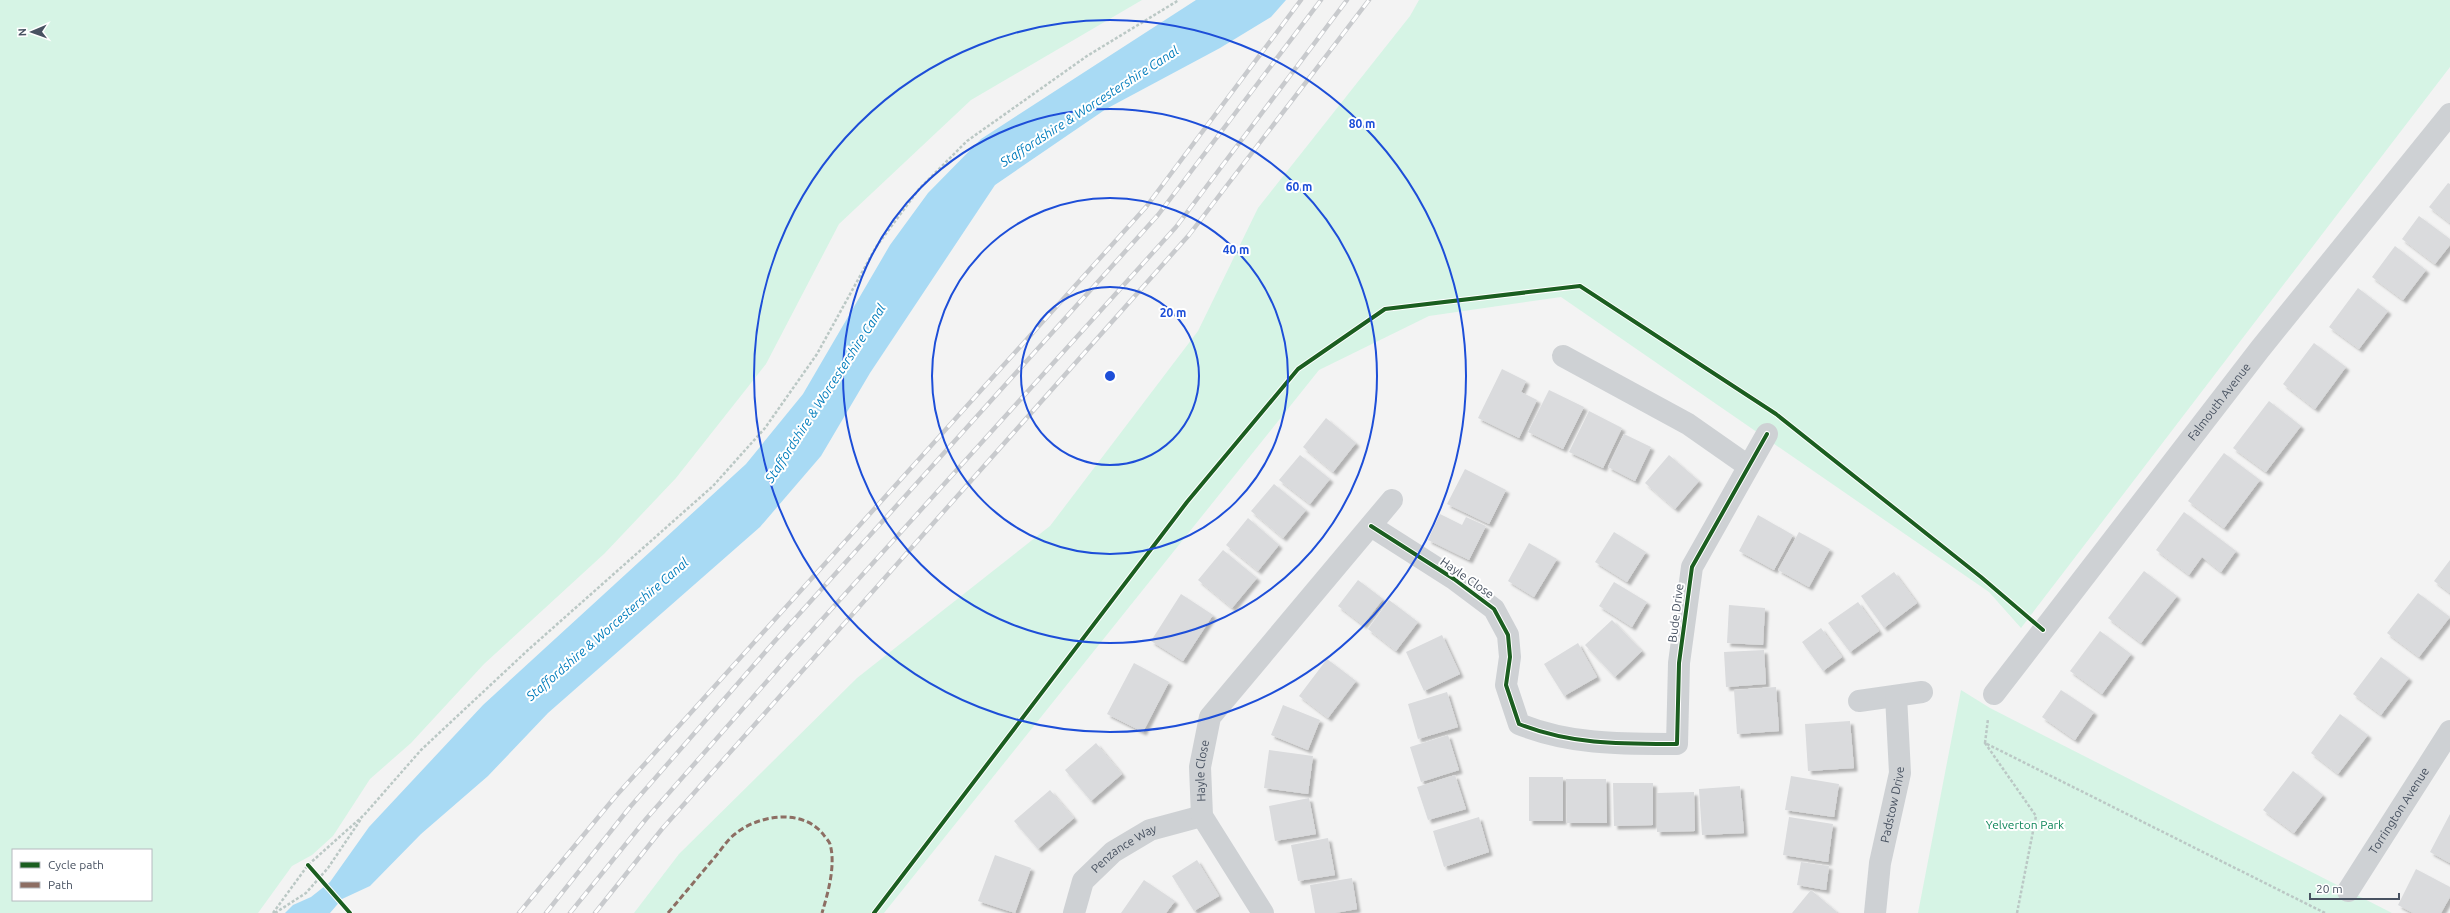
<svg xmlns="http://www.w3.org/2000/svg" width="2450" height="913" font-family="Ubuntu,sans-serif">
  <defs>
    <filter id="shadow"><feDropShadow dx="3.5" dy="3.5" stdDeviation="1" flood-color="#0004"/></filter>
  </defs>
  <rect width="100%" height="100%" fill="#f3f3f3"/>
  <path fill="#d6f4e5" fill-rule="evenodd" d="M 0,0 L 1142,0 L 971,100 L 839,224 L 766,364 L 676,478 L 605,553 L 484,664 L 411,743 L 370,779 L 333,836 L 312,855 L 292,866 L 258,913 L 0,913 ZM 13,850 L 151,850 L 151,900 L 13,900 Z
    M 1419,0 L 2450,0 L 2450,67 L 2021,628 L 1989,592 L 1561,297 L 1429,316 L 1319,370 L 884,913 L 634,913 L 679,854 L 857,678 L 1050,526 L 1198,331 L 1258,208 L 1410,16 Z
    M 1961,690 L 1990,708 L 2392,913 L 1918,913 Z"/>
  <path fill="#a8daf4" d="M 1196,0 L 1286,0 L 1271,17 L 1220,48 L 1106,109 L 995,185 L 870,373 L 821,456 L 760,527 L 548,713 L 488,776 L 421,834 L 370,886 L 342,899 L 330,913 L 285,913 L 293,905 L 311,897 L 330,882 L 369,827 L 483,705 L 746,464 L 803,394 L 890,245 L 928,193 L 981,139 Z"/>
  <path fill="#dadbdd" filter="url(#shadow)" d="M 2448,183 L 2450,184 L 2450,223 L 2429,207 Z
    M 2419,216 L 2450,239 L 2450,245 L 2435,264 L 2402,239 Z
    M 2395,246 L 2426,270 L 2403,300 L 2372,277 Z
    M 2358,288 L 2388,311 L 2359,349 L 2329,327 Z
    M 2314,343 L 2346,367 L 2315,409 L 2283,384 Z
    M 1502,369 L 1526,381 L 1521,392 L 1537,400 L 1519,438 L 1478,418 Z
    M 1549,390 L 1584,407 L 1563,449 L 1528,432 Z
    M 2269,401 L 2301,426 L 2266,472 L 2233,448 Z
    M 1589,411 L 1622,428 L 1603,468 L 1569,452 Z
    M 1326,418 L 1356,443 L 1333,472 L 1303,447 Z
    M 1624,434 L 1651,447 L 1635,481 L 1608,467 Z
    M 2224,453 L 2260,480 L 2224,528 L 2188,501 Z
    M 1300,455 L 1330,479 L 1310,504 L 1279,480 Z
    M 1669,455 L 1699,481 L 1675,509 L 1645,483 Z
    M 1465,469 L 1506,490 L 1489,524 L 1447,504 Z
    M 1274,484 L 1306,510 L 1283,538 L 1251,511 Z
    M 2184,512 L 2236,551 L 2221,572 L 2202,557 L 2189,575 L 2156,550 Z
    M 1440,514 L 1462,525 L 1466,517 L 1486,526 L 1469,560 L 1428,540 Z
    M 1758,515 L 1793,535 L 1774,570 L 1739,551 Z
    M 1248,518 L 1279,545 L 1258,571 L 1226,545 Z
    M 1614,532 L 1646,552 L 1627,582 L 1595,562 Z
    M 1799,532 L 1830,549 L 1809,587 L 1778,570 Z
    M 1529,543 L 1557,559 L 1534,597 L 1508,581 Z
    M 1223,550 L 1257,578 L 1232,608 L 1198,580 Z
    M 2450,560 L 2450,593 L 2434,581 Z
    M 2144,571 L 2177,596 L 2141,643 L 2108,618 Z
    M 1894,572 L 1917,603 L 1884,628 L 1861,596 Z
    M 1358,580 L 1383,599 L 1363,625 L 1338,606 Z
    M 1614,582 L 1647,602 L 1632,627 L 1599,606 Z
    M 2418,593 L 2450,617 L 2419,657 L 2387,633 Z
    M 1181,594 L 1213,615 L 1183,661 L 1151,641 Z
    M 1389,600 L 1418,622 L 1396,651 L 1368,629 Z
    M 1858,602 L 1879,631 L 1850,652 L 1828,623 Z
    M 1729,605 L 1765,608 L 1763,645 L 1727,643 Z
    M 1612,620 L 1642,651 L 1615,677 L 1585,645 Z
    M 1821,628 L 1842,657 L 1823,671 L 1802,642 Z
    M 2100,631 L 2131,654 L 2102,694 L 2070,671 Z
    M 1442,635 L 1460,674 L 1424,691 L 1406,652 Z
    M 1578,643 L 1597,677 L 1564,696 L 1544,664 Z
    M 1764,650 L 1766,684 L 1726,687 L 1724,652 Z
    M 2381,657 L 2409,678 L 2381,715 L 2353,694 Z
    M 1327,659 L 1356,681 L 1328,718 L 1299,696 Z
    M 1134,663 L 1169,682 L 1143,732 L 1107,714 Z
    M 1776,687 L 1779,731 L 1737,734 L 1734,690 Z
    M 2061,690 L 2094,712 L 2075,740 L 2042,717 Z
    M 1447,692 L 1458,727 L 1418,739 L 1408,704 Z
    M 1283,705 L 1320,720 L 1308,750 L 1271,735 Z
    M 2340,714 L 2368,735 L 2338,774 L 2311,753 Z
    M 1850,721 L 1854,768 L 1808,771 L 1805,724 Z
    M 1448,735 L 1459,770 L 1421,782 L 1410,747 Z
    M 1096,743 L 1122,774 L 1091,801 L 1065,770 Z
    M 1269,750 L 1313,756 L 1308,794 L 1264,788 Z
    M 2293,771 L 2323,795 L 2294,833 L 2263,810 Z
    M 1455,775 L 1466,809 L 1428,820 L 1417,787 Z
    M 1791,776 L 1839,784 L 1834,817 L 1785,810 Z
    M 1529,777 L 1563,777 L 1563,821 L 1529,821 Z
    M 1566,779 L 1606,779 L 1607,823 L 1567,823 Z
    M 1613,783 L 1653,783 L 1653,825 L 1614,826 Z
    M 1740,786 L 1744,833 L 1702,835 L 1699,789 Z
    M 1050,790 L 1074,818 L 1038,849 L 1014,821 Z
    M 1694,792 L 1695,831 L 1657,832 L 1657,793 Z
    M 1309,798 L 1316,834 L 1275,841 L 1269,806 Z
    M 2450,814 L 2450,863 L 2430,852 Z
    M 1479,817 L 1489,852 L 1444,867 L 1433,831 Z
    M 1789,817 L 1833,824 L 1828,862 L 1783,855 Z
    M 1328,838 L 1335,875 L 1298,881 L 1291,845 Z
    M 995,855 L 1031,868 L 1015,913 L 978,901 Z
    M 1197,860 L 1219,896 L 1194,911 L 1172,876 Z
    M 1801,862 L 1829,866 L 1826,890 L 1797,885 Z
    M 2416,869 L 2450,887 L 2450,897 L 2441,913 L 2413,913 L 2398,905 Z
    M 1352,878 L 1357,909 L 1335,913 L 1315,913 L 1310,885 Z
    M 1144,880 L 1175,901 L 1166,913 L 1121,913 Z
    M 1811,890 L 1837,912 L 1836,913 L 1792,913 Z"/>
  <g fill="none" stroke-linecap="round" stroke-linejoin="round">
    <path stroke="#bbc8c5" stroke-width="2.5" stroke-dasharray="3 2" stroke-linecap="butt" d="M 1985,743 L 1988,719
      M 273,913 L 308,865 L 364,815 L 421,750 L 528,650 L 713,486 L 765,428 L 817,354 L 876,247 L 919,189 L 967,141 L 1087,56 L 1179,0
      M 275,913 L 306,893 L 328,868 L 361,819
      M 2017,913 L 2036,816 L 1985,743 L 2325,913"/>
    <g stroke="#ced1d4" stroke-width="22">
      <path d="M 1563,356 L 1688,424 L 1748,466"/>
      <path d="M 1371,526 L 1454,579 L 1494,609 L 1508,635 L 1510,657 L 1506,685 L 1519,724 C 1571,745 1623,744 1677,744 L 1679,663 L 1692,567 L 1767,434"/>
      <path id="s1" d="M 1994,694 L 2260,349 L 2450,114"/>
      <path d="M 1859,701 L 1922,692"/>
      <path id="s2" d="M 2348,891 L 2450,731"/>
      <path id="s3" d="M 1074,913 L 1083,881 L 1113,852 L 1150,830 L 1202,816"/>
      <path id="s4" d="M 1263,913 L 1202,816 L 1200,767 L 1210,717 L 1392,500"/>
      <path id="s5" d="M 1875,913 L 1880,863 L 1900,773 L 1896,696"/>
    </g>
    <defs>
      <path id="rail" d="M 519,913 L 615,797 L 1146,207 L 1301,0
        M 546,913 L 630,807 L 774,642 L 1158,215 L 1321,0
        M 570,913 L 646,819 L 790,655 L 1176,227 L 1347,0
        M 595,913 L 662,829 L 1189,235 L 1369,0"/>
    </defs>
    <use href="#rail" stroke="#c8cacd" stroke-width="4.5"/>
    <use href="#rail" stroke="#fff" stroke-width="3" stroke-dasharray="9" stroke-linecap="butt"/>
    <path stroke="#8d6e63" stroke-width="3" stroke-dasharray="6 3" stroke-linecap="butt" d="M 668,913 C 684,894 699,876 715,857 C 721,850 727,840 735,834 C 758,815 802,808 823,834 C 825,837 829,841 830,844 C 836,865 828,893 822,913"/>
    <defs>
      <path id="cycleway" d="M 1371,526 L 1454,579 L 1494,609 L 1508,635 L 1510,657 L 1506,685 L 1519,724 C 1571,745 1623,744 1677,744 L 1679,663 L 1692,567 L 1767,434
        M 308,865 L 350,913
        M 874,913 L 1187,502 L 1298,369 L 1385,309 L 1580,286 L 1776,414 L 1981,577 L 2043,630"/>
    </defs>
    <use href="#cycleway" stroke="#fff" stroke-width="6"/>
    <use href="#cycleway" stroke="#1b5e20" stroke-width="4"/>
  </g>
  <g fill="none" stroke="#1d4ed8" stroke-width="2">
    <circle cx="1110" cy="376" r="89"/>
    <circle cx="1110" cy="376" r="178"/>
    <circle cx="1110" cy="376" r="267"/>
    <circle cx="1110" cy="376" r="356"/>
  </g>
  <g text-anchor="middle" stroke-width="4" stroke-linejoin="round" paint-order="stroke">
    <g font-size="12" fill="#485261" stroke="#fff">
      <text dy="4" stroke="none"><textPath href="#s1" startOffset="369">Falmouth Avenue</textPath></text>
      <text transform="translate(1467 578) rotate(35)" y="4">Hayle Close</text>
      <text transform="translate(1676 613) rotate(-83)" y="4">Bude Drive</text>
      <text dy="4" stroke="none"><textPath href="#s4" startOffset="160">Hayle Close</textPath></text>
      <text dy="4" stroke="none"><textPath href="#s5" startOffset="110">Padstow Drive</textPath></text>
      <text dy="4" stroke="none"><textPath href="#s2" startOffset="95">Torrington Avenue</textPath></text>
      <text dy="4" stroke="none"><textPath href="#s3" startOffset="86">Penzance Way</textPath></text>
    </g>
    <g font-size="12" fill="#0f865a" stroke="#fff">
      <text x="2025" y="829">Yelverton Park</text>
    </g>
    <g font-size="13" font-style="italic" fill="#007cbc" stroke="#fff">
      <text transform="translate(1089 106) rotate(-33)" y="5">Staffordshire &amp; Worcestershire Canal</text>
      <text transform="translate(825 393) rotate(-57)" y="5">Staffordshire &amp; Worcestershire Canal</text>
      <text transform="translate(607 629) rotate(-41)" y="5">Staffordshire &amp; Worcestershire Canal</text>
    </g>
  </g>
  <circle cx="1110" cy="376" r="6" fill="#1d4ed8" stroke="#fff" stroke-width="2"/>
  <g font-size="12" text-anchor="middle" font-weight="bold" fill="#1d4ed8" stroke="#fff" stroke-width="4" stroke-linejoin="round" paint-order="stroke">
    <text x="1362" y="128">80 m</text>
    <text x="1299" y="191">60 m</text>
    <text x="1236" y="254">40 m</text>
    <text x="1173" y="317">20 m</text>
  </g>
  <rect x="12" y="849" width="140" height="52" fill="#ffffff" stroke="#b6bac0"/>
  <rect x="20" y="862" width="20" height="6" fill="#1b5e20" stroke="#b6bac0"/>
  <text x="48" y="869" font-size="12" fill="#485261">Cycle path</text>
  <rect x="20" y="882" width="20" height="6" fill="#8d6e63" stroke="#b6bac0"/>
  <text x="48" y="889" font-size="12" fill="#485261">Path</text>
  <g transform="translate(32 32) rotate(268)" stroke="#ffffff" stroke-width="3" paint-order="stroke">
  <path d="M0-3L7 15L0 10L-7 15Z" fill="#485261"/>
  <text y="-6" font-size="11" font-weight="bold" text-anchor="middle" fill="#485261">N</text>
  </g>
  <path d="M2310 893v6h89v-6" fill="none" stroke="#485261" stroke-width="2"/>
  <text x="2316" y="893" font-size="12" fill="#485261" stroke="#ffffff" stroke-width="3" paint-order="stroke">20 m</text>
</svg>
